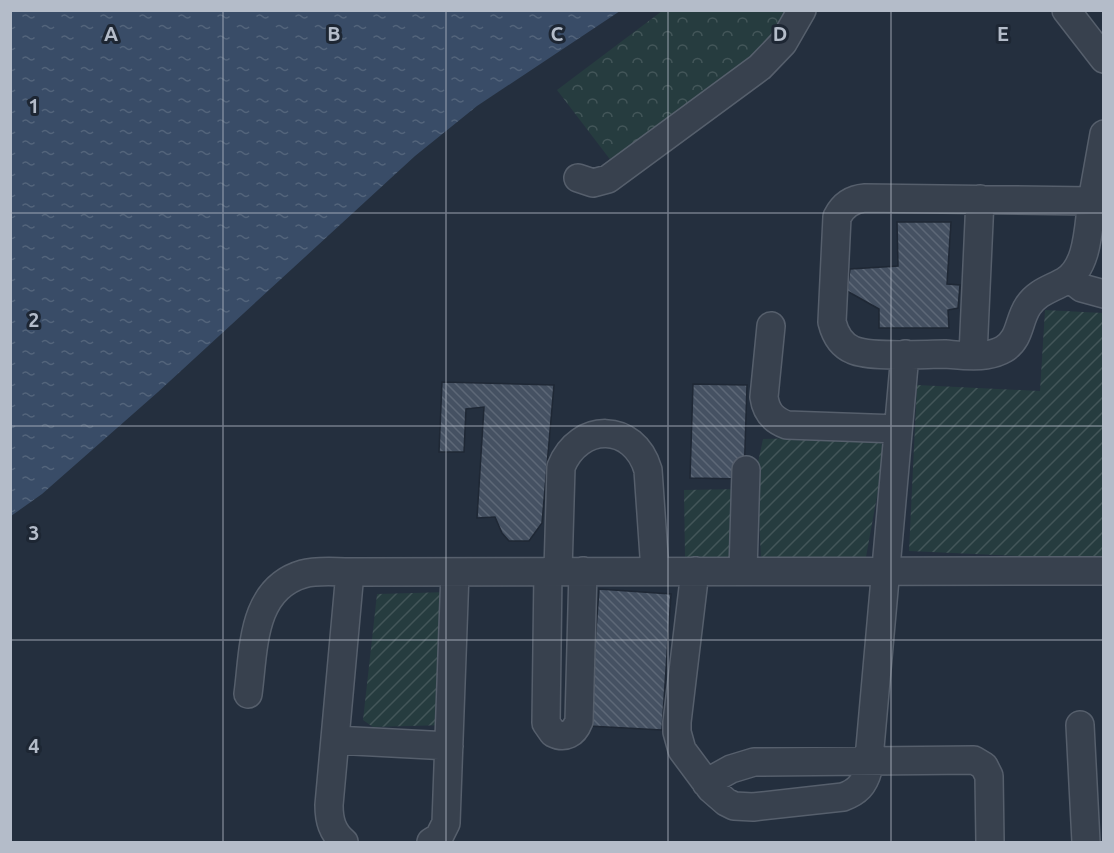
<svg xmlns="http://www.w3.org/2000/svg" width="1114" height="853" font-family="Ubuntu,sans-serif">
  <defs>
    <pattern id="forest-crowns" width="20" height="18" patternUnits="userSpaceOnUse" patternTransform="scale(1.5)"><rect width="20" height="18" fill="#263c3f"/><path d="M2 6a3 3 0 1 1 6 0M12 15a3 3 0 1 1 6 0" fill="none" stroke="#435659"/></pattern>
    <pattern id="garden-furrows" width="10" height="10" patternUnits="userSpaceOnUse" patternTransform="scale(1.5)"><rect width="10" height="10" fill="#263c3f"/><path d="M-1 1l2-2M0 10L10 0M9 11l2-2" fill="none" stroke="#435659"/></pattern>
    <pattern id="water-ripples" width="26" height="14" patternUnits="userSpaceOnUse" patternTransform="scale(1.5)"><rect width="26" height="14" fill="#394c67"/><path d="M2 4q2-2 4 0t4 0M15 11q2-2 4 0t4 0" fill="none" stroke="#53647b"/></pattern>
    <pattern id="building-back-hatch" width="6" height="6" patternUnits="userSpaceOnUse" patternTransform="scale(1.5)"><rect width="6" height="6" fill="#455162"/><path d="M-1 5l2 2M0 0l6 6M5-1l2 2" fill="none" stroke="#5d6877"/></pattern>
  </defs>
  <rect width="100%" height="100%" fill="#242f3e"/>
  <path fill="url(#forest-crowns)" d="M 662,11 L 792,11 L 782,32 L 612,162 L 557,90 Z"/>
  <path fill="url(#garden-furrows)" d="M 1045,310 L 1103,313 L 1103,560 L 909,551 L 917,385 L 1040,391 Z
    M 878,436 L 885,452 L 866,557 L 761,559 L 757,467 L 763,439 Z
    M 743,489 L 743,557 L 685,558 L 684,490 Z
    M 449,592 L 447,725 L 373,727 L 363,720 L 377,594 Z"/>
  <path fill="url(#water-ripples)" d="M 11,10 L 620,10 L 620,11 L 477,106 L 415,156 L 158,392 L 42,494 L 11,516 Z"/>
  <path fill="url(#building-back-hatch)" stroke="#1f2835" stroke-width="1.5" d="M 897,222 L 951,222 L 947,284 L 960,285 L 958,308 L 948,310 L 949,328 L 879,328 L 879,309 L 847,291 L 850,269 L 898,266 Z
    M 442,382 L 554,385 L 542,523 L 529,541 L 509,541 L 502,533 L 495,517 L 477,518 L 484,407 L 466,409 L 464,452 L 439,452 Z
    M 693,384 L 747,385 L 744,479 L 690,478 Z
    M 599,589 L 671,594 L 662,730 L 589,726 Z"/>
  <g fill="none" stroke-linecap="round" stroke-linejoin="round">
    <defs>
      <path id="minor" d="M 1066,10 L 1104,59
        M 578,178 L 593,183 L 608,179 L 760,67 L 783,43 L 802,10
        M 865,198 L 1092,201 C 1088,226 1089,266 1065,281 C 1051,289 1037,292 1028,306 C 1018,321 1021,338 1004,349 C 999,352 992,354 986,355 C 973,357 958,355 945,354 C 924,354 871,358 853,350 C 841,345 835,334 832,322 L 837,217 C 843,205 852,199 865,198 Z
        M 1092,201 L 1104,134
        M 1069,278 L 1082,288 L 1104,294
        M 771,326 L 764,397 C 766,412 773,420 787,425 L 898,429
        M 973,355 L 980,199
        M 548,571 L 546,723 L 553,733 C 565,739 574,734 579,721 L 583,571
        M 558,571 L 561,467 C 579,422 634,422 648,470 L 655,571
        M 695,571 L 677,722 L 677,732 L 682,750 L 711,789 L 726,802 L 734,806 L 753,807 L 843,797 C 857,792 864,785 868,770 L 905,354
        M 743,571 L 746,470
        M 248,694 C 254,650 251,589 303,574 C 317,570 334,572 350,572 L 1104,571
        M 1080,725 L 1086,842
        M 335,740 L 449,746
        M 706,783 L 731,769 L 754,762 L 974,760 L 984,766 L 989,776 L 990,842
        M 344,842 C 332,832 329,820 329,805 L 350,572
        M 431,842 L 439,837 L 446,823 L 455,572"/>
    </defs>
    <use href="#minor" stroke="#565f6c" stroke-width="30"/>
    <use href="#minor" stroke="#38414e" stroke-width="27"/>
  </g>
  <path fill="none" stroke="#b4bcc9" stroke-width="1.5" stroke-opacity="0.55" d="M 223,10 L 223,842M 446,10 L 446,842M 668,10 L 668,842M 891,10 L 891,842M 10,213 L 1104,213M 10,426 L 1104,426M 10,640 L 1104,640"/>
  <g font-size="20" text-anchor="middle" font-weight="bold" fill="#b4bcc9" stroke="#1d2633" stroke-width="6" stroke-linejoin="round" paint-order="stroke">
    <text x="111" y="41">A</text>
    <text x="334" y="41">B</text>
    <text x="557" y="41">C</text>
    <text x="780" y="41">D</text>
    <text x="1003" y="41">E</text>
    <text x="34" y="113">1</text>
    <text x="34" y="327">2</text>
    <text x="34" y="540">3</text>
    <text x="34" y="753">4</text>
  </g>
  <rect width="1114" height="853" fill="none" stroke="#b4bcc9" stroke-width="24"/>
</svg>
